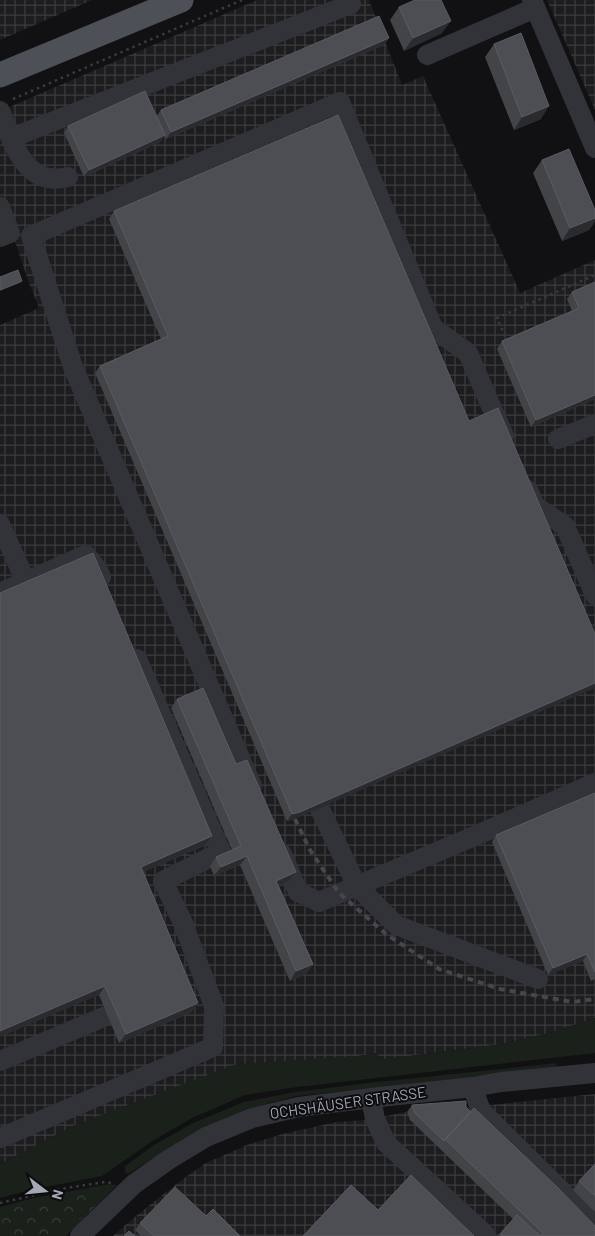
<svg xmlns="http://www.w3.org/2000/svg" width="595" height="1236" font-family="Barlow,sans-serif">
  <defs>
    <pattern id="industrial-grid" width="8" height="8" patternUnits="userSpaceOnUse" patternTransform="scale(1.25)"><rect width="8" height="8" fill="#1d1d20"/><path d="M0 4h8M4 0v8" fill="none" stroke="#3b3b3e"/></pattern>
    <pattern id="forest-crowns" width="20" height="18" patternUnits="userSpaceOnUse" patternTransform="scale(1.25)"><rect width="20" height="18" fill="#19211a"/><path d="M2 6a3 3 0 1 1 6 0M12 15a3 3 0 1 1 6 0" fill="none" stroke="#373e39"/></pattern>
  </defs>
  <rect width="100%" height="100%" fill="#111113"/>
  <path fill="url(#industrial-grid)" d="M 0,0 L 92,0 L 0,40 Z
    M 257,0 L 369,0 L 402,85 L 423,76 L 520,293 L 595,260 L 595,1018 L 553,1032 L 503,1044 L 379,1060 L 377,1053 L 359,1056 L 77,1124 L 0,1164 L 0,325 L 39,308 L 29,283 L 0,197 L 0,111 Z
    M 547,0 L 595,0 L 595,110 Z
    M 595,1094 L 595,1236 L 113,1236 L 131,1220 L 180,1181 L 206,1163 L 247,1145 L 286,1133 L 337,1122 L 365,1120 L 407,1112 L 461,1108 Z"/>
  <path fill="#19211a" d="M 595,1018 L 595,1053 L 297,1087 L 245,1095 L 192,1118 L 151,1142 L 102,1176 L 30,1190 L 0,1198 L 0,1164 L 77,1124 L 237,1064 L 359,1056 L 377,1053 L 379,1060 L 503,1044 L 553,1032 Z
    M 557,1063 L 556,1069 L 296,1096 L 247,1109 L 199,1130 L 128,1174 L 125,1172 L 125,1166 L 154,1145 L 193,1123 L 244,1102 L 295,1092 L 368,1083 Z
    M 109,1184 L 117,1185 L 66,1236 L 0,1236 L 0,1207 L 34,1198 Z"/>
  <path fill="url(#forest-crowns)" d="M 99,1188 L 104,1189 C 103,1198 88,1217 80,1219 C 77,1219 74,1218 71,1217 L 61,1231 L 60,1236 L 0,1236 L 0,1213 L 7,1212 L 17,1207 L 33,1209 L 41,1202 L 61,1202 Z"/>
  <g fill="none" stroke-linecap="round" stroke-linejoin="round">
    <path stroke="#383a3f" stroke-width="2.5" stroke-dasharray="2.5 4" stroke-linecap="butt" d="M 13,99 L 242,0
      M 508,342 L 497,318 L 595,275
      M 0,1203 L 66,1188 L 105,1182 L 111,1183"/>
    <path stroke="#323338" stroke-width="20" d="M 532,0 L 595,148
      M 427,55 L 535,8
      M 0,111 C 13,143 25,188 68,177
      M 11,138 L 351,4
      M 0,207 L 10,233 L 0,237
      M 558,439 L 595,424
      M 528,490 L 535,506 L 565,526 L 595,595
      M 0,524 L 26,582
      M 0,593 L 86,555 L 98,570 L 101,577
      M 252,786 L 73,367 L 31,236 L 340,102 L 433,328 L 468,353 L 504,436
      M 319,807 L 357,886 L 396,925 L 538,979
      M 282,854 L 298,892 L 319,902 L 477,835 L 595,783
      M 0,1061 L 106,1016
      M 473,1087 L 479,1106 L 483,1113 L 595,1224
      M 371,1098 L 375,1119 L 386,1143 L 485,1234
      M 0,1138 L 213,1047 L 214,1006 L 183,923 L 163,881 L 221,852 L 137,659
      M 80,1236 L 134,1184 L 168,1160 L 206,1137 L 252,1118 L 299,1107 L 371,1098 L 473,1087 L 501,1082 L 595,1073"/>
    <path stroke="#4e5057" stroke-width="25" d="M 0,75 L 181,0"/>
    <path stroke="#45474d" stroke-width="4" stroke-dasharray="6 5" stroke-linecap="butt" d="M 295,819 L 310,850 L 339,893 L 386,934 L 439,969 L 500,989 L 572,1002 L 595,999"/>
  </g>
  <path fill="#424448" d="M 399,7 L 442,33 L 404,51 L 390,20 Z
    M 389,38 L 384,45 L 166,139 L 164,136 L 160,142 L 84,177 L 64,133 L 68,126 L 157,116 L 161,110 Z
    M 494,44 L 541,119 L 514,130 L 485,57 Z
    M 338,115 L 295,819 L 287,821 L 95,373 L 100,366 L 161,339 L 109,219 L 114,211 Z
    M 542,160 L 595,210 L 595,221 L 589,230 L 562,241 L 533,173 Z
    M 595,282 L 595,399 L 531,427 L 497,349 L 502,341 L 572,311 L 567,299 L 572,292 Z
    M 0,593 L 212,836 L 206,845 L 143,872 L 192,1012 L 119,1043 L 99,995 Z
    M 177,699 L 236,764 L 296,872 L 289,881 L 279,886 L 313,964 L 306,974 L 290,981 L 240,865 L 214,876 L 210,866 L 216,857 L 232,850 L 171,708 Z
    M 595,793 L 595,979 L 591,981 L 583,961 L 548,975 L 492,842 L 496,835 Z
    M 412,1105 L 466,1107 L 595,1236 L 498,1236 L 513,1219 L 410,1120 L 407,1112 Z
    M 595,1164 L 595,1212 L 573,1190 L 579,1181 Z
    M 206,1216 L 240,1236 L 141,1236 L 135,1230 L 140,1223 Z"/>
  <path fill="#2a2b2e" d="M 451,21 L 442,33 L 404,51 L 413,38 Z
    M 389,38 L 384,45 L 166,139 L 171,132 Z
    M 549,106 L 541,119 L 514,130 L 522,117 Z
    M 165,135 L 160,142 L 84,177 L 89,170 Z
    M 595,218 L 595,221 L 589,230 L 562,241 L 570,228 Z
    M 22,281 L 20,283 L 0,291 L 0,290 Z
    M 595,395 L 595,399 L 531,427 L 536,420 Z
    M 595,683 L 595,688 L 295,819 L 287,821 L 292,814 Z
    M 212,836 L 206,845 L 134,876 L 141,867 Z
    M 247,856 L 240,865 L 214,876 L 221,867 Z
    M 296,872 L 289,881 L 270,890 L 276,881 Z
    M 587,954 L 583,961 L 548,975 L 553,968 Z
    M 313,964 L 306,974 L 290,981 L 296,971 Z
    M 105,986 L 99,995 L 0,1037 L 0,1031 Z
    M 198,1003 L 192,1012 L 119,1043 L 126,1034 Z"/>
  <path fill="#4d4e54" stroke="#5a5c63" d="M 415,0 L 441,0 L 451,21 L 413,38 L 399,7 Z
    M 379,16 L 389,38 L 171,132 L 161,110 Z
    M 521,33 L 549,106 L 522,117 L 494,44 Z
    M 145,91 L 165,135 L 89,170 L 68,126 Z
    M 338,115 L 469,421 L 498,408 L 595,634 L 595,683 L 300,812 L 292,814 L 100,366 L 168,336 L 114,211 Z
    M 569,149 L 595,210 L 595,218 L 570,228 L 542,160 Z
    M 18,270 L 22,281 L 0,290 L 0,277 Z
    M 595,282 L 595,395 L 536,420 L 502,341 L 579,308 L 572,292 Z
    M 93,553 L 212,836 L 141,867 L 198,1003 L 126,1034 L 105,986 L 0,1031 L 0,593 Z
    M 203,688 L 236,764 L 247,760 L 296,872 L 276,881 L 313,964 L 296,971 L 247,856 L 221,867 L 216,857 L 241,846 L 177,699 Z
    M 595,793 L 595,972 L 587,954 L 553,968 L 496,835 Z
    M 466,1101 L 466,1107 L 471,1112 L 444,1141 L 415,1113 L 412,1105 Z
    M 474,1108 L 557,1187 L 595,1226 L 595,1236 L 540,1236 L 543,1233 L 445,1139 Z
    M 595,1164 L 595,1196 L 579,1181 Z
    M 411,1175 L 474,1236 L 303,1236 L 351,1185 L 378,1210 Z
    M 175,1187 L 206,1216 L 213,1209 L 240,1236 L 154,1236 L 140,1223 Z
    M 517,1215 L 540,1236 L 502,1236 L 500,1234 Z
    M 129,1231 L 135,1236 L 124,1236 Z"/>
  <g text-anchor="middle" stroke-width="4" stroke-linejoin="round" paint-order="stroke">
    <g font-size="15" fill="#a2a8b4" stroke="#0c0c0e">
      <text transform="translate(348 1103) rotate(-8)" y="5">OCHSHÄUSER STRASSE</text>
    </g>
  </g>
  <g transform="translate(45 1191) rotate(106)" stroke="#0c0c0e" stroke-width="4" paint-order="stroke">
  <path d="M0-4L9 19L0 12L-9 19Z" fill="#a2a8b4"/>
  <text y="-8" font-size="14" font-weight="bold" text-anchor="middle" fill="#a2a8b4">N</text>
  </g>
</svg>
